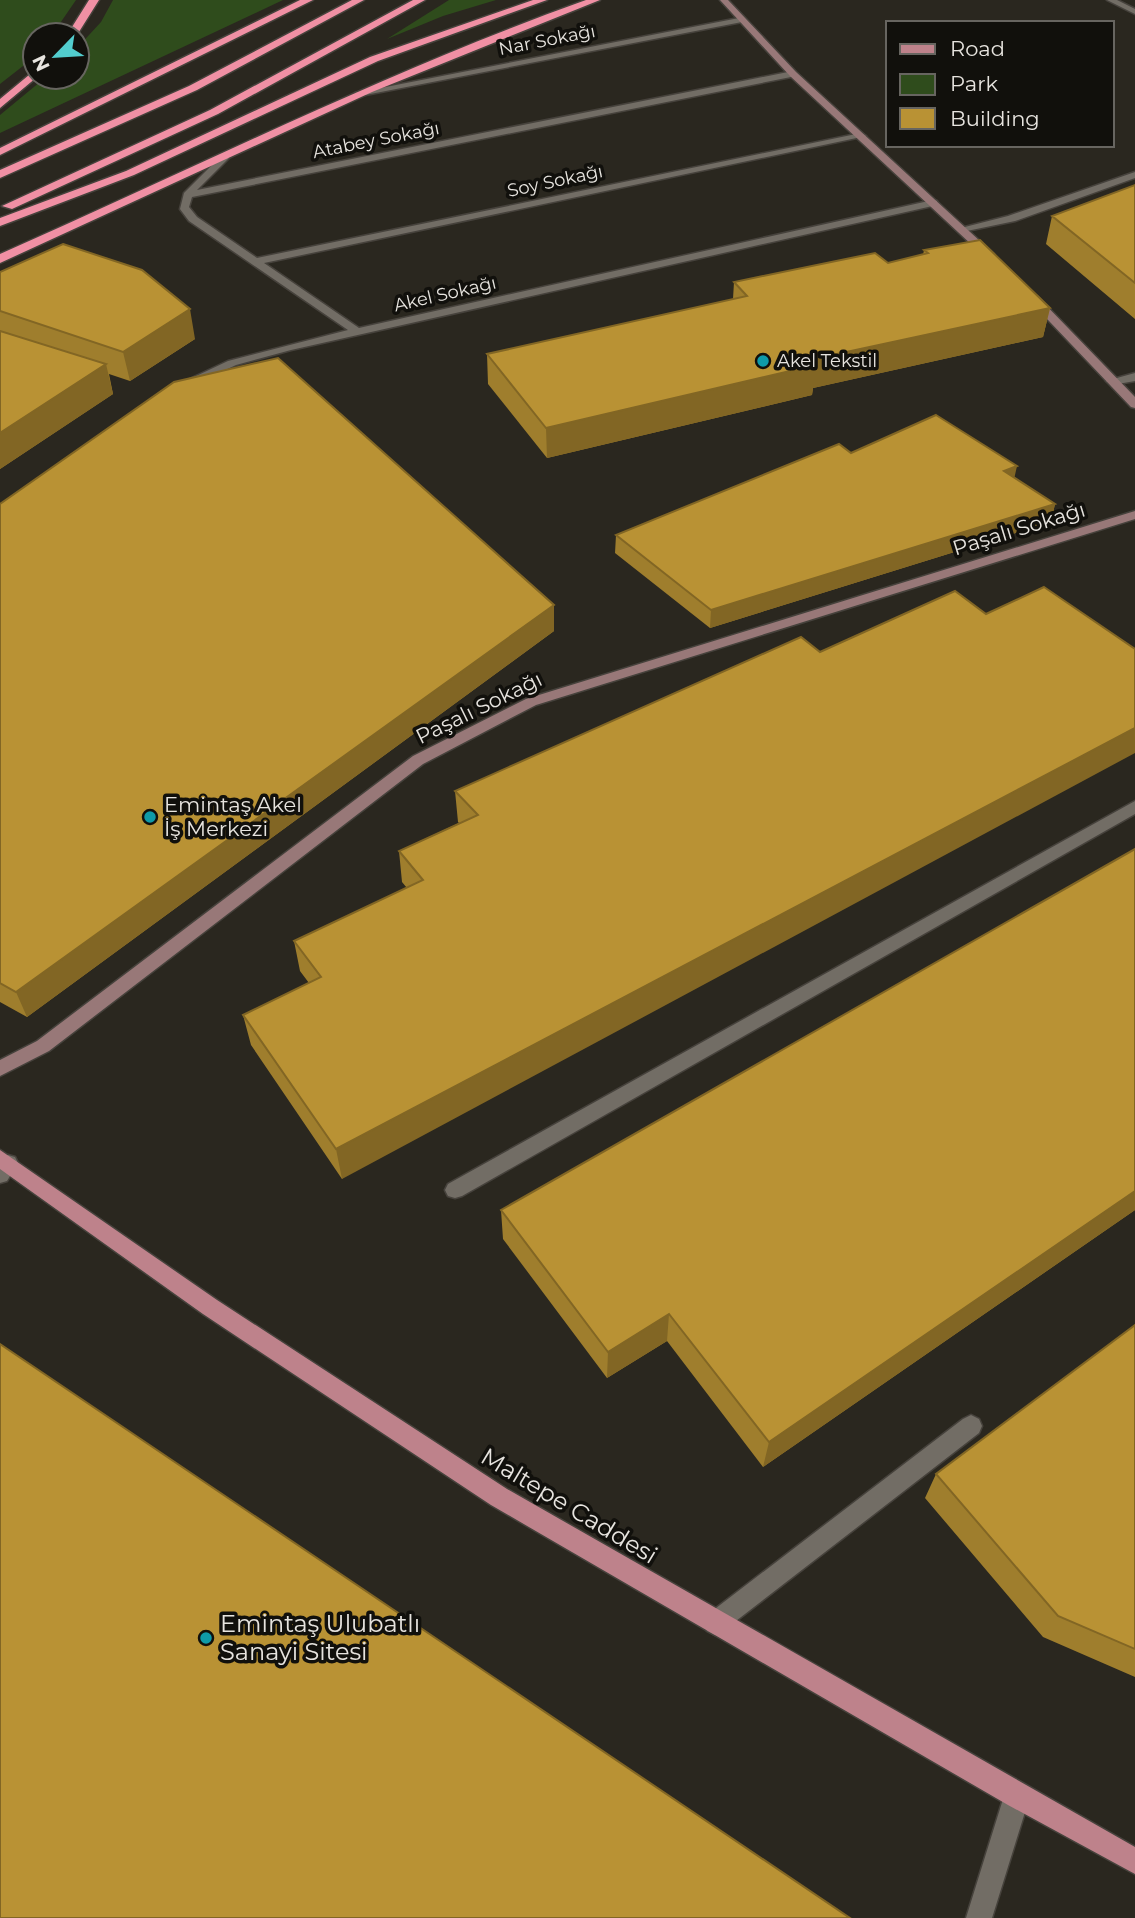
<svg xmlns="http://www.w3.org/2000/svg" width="1135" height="1918" font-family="Montserrat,sans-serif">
  <rect width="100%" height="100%" fill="#2a271f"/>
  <path fill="#2f4c1c" d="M 0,0 L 76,0 L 52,35 L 35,35 L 32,59 L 0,84 Z
    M 113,0 L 283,0 L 0,133 L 0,115 L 46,77 L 77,77 L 77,48 L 101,22 Z
    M 449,0 L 496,0 L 443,16 L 387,39 Z"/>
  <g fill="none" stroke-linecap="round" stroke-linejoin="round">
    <defs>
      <path id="lane" d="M 1135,801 L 1135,814 L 462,1196 L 455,1198 L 448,1196 L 445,1190 L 448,1184 Z
        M 971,1415 L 979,1419 L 982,1426 L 979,1433 L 723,1631 L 715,1635 L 707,1631 L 703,1623 L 707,1615 L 963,1419 Z"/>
      <path id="street" d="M 1107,0 L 1117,0 L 1135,9 L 1135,14 Z
        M 739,18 L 742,22 L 360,96 L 355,93 Z
        M 793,71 L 796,76 L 192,197 L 189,207 L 197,217 L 257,258 L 861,133 L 866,136 L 264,263 L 359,328 L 933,200 L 937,201 L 937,205 L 291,350 L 236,365 L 187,388 L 177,385 L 228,361 L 348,330 L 189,221 L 180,209 L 184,193 L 221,156 L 229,158 L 197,190 Z
        M 1135,172 L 1135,178 L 1015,221 L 962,232 L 957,229 L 1008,216 Z
        M 1135,373 L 1135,381 L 1112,385 L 1106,381 Z
        M 8,1155 L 15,1157 L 18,1163 L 7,1181 L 0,1183 L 0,1159 Z
        M 1017,1783 L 1026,1787 L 1030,1796 L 992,1918 L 966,1918 L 1004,1796 L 1008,1787 Z"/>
      <path id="secondary" d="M 720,0 L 728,0 L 796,72 L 994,254 L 994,258 L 986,258 L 790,76 Z
        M 1029,296 L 1037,296 L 1135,397 L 1135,408 L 1131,407 L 1029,300 Z
        M 1135,511 L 1135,519 L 536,705 L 423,764 L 49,1051 L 0,1076 L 0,1060 L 37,1041 L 413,756 L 526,699 Z"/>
      <path id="primary" d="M 0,1150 L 217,1300 L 507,1489 L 1135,1847 L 1135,1874 L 1008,1805 L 491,1505 L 203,1314 L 0,1169 Z"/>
      <path id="highway" d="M 89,0 L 99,0 L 77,35 L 67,35 Z
        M 300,0 L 313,0 L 0,155 L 0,148 Z
        M 352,0 L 364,0 L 197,90 L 0,178 L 0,170 L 189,86 Z
        M 413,0 L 425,0 L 218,114 L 12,209 L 2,206 L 210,110 Z
        M 533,0 L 547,0 L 378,61 L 134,175 L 0,226 L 0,218 L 126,171 L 370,57 Z
        M 586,0 L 600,0 L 372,92 L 0,263 L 0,254 C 195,168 385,72 586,0 Z
        M 35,70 L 37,77 L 0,108 L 0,99 Z"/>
    </defs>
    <use href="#lane" stroke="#46423c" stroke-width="3"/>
    <use href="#street" stroke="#46423c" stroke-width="3"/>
    <use href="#secondary" stroke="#46423c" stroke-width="3"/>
    <use href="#primary" stroke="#46423c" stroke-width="3"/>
    <use href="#highway" stroke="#46423c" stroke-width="3"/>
    <use href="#lane" fill="#726d65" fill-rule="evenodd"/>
    <use href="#street" fill="#726d65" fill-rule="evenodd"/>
    <use href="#secondary" fill="#987878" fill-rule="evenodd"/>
    <use href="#primary" fill="#be828b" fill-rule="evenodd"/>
    <use href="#highway" fill="#f090a4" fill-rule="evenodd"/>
  </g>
  <path fill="#9f7e2d" d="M 1135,185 L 1135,319 L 1046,244 L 1052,216 Z
    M 924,250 L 1050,308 L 1043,337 L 813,388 L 812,395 L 547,458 L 488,384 L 487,354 L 733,299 L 734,282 L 888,263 L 923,255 Z
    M 0,272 L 195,339 L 130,381 L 109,374 L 113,394 L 0,469 Z
    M 851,453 L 1014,478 L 1055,504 L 1051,522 L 710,628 L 615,553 L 616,535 Z
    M 0,504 L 554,631 L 27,1017 L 0,1002 Z
    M 801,637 L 342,1179 L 251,1045 L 243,1015 L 309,983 L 300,971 L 294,941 L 407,888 L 402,882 L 399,851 L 459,823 L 458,822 L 455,791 Z
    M 1135,849 L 1135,1210 L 763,1467 L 667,1341 L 607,1378 L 503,1239 L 501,1210 Z
    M 1135,1325 L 1135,1677 L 1043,1637 L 925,1498 L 936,1474 Z"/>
  <path fill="#826624" d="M 1050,308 L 1043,337 L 813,388 L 812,395 L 547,458 L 546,428 L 809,360 Z
    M 190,309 L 195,339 L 130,381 L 123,352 Z
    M 106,364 L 113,394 L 0,469 L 0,433 Z
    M 1017,466 L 1013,484 L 1004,471 Z
    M 1055,504 L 1051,522 L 710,628 L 711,610 Z
    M 554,605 L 554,631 L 27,1017 L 16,992 Z
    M 1135,728 L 1135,753 L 342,1179 L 336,1149 Z
    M 1135,1191 L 1135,1210 L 763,1467 L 769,1442 Z
    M 669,1314 L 667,1341 L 607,1378 L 608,1352 Z"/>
  <path fill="#b99234" stroke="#826624" stroke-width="2" d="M 1135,185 L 1135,283 L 1052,216 Z
    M 980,240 L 1050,308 L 809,360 L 816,365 L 546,428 L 487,354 L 747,296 L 734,282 L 875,253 L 888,263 L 928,253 L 924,250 Z
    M 63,244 L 142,270 L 190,309 L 123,352 L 0,311 L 0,272 Z
    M 0,331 L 106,364 L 0,433 Z
    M 278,358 L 554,605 L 16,992 L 0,983 L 0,504 L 174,382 Z
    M 936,415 L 1017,466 L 1004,471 L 1055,504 L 711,610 L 616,535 L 839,444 L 851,453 Z
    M 1044,587 L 1135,649 L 1135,728 L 336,1149 L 243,1015 L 321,977 L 294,941 L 423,880 L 399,851 L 478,815 L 455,791 L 801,637 L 820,652 L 955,591 L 986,614 Z
    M 1135,849 L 1135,1191 L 769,1442 L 669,1314 L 608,1352 L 501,1210 Z
    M 1135,1325 L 1135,1649 L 1058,1616 L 936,1474 Z
    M 0,1344 L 850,1918 L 0,1918 Z"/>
  <g fill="#0f9aa8" stroke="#11100c" stroke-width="2.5">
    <circle cx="763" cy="361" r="7"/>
    <circle cx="150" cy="817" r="7"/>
    <circle cx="206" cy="1638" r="7"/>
  </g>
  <g text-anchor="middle" stroke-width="7" stroke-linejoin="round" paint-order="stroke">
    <g font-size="18" fill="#e7e4df" stroke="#11100c">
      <text transform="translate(547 40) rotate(-11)" y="6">Nar Sokağı</text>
      <text transform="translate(376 140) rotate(-11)" y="6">Atabey Sokağı</text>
      <text transform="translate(555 181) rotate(-12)" y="6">Soy Sokağı</text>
      <text transform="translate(445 294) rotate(-13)" y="6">Akel Sokağı</text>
    </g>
    <g font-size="18" fill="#e7e4df" stroke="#11100c" text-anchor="start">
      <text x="777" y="367">Akel Tekstil</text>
    </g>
    <g font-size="21" fill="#e7e4df" stroke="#11100c">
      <text transform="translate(1019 529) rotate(-17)" y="7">Paşalı Sokağı</text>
      <text transform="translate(479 708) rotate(-26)" y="7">Paşalı Sokağı</text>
    </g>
    <g font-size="21" fill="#e7e4df" stroke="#11100c" text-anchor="start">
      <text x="164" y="812">Emintaş Akel<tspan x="164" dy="24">İş Merkezi</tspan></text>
    </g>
    <g font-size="24" fill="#e7e4df" stroke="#11100c">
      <text transform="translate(569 1506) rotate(31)" y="8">Maltepe Caddesi</text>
    </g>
    <g font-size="24" fill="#e7e4df" stroke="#11100c" text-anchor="start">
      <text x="220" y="1632">Emintaş Ulubatlı<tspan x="220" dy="28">Sanayi Sitesi</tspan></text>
    </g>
  </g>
  <rect x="886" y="21" width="228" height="126" fill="#11100c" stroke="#676560" stroke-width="2"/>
  <rect x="900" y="44" width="35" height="10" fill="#be828b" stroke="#676560" stroke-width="2"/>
  <text x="950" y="56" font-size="21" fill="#e7e4df">Road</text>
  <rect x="900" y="74" width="35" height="21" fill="#2f4c1c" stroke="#676560" stroke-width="2"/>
  <text x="950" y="91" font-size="21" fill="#e7e4df">Park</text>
  <rect x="900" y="108" width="35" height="21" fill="#b99234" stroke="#676560" stroke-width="2"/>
  <text x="950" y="126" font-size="21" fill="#e7e4df">Building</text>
  <g transform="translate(56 56) rotate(245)"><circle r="33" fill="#11100c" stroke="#676560" stroke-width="2"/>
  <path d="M0-5L12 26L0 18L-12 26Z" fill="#52cdce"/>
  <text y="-10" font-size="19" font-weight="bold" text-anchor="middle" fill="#e7e4df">N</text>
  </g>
</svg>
